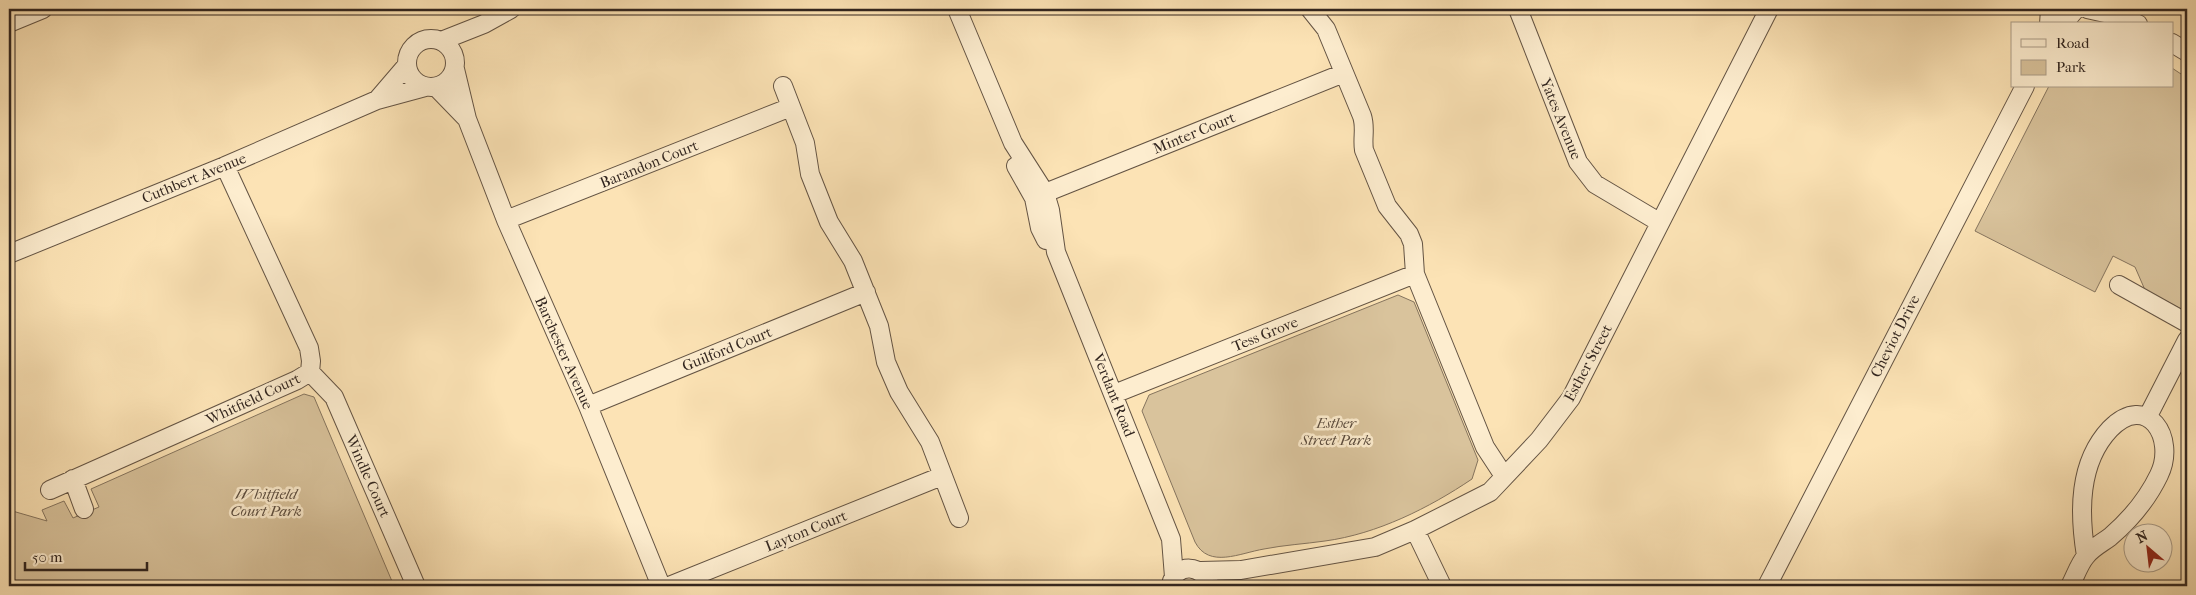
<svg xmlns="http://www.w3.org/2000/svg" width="2196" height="595" font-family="'IM FELL French Canon',serif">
  <rect width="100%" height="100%" fill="#fce3b5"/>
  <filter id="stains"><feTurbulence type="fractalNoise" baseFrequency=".004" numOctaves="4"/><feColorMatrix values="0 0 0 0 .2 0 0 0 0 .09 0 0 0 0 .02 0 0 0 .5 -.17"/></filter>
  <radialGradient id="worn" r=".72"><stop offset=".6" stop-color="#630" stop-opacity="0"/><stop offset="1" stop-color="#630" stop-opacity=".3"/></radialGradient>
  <path fill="#d9c39c" stroke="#85745e" d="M 2172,68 L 2187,78 L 2187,312 L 2145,290 L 2135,267 L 2113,256 L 2095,292 L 1975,231 L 2049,86 L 2172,86 Z
    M 1398,295 L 1414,302 L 1478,460 L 1472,479 C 1429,508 1377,534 1325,541 C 1304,544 1284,545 1264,549 C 1240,553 1209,569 1195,542 L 1142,411 L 1149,395 Z
    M 304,394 L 314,397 L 394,586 L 9,586 L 9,510 L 47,521 L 42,510 L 64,501 L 73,518 L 99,507 L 91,489 Z"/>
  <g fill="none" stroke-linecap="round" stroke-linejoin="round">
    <defs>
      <path id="minor" d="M 957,9 L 1013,143 L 1045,193 L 1050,210 L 1056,252 L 1171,539 L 1174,577
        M 1310,9 L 1326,29 L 1362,116 C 1366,128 1362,138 1364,150 L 1387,206 L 1409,234 L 1413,244 L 1415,274 L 1485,447 L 1504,476
        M 1518,9 L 1578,162 L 1595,184 L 1659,222
        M 2087,9 L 2114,15 L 2138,24
        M 9,23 L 43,9
        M 2049,24 L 2050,9
        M 2063,24 L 2076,9
        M407 63a24 24 0 1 1 48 0a24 24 0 1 1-48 0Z
        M 441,41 L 484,24 L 511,9
        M 2172,43 L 2187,52
        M 455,69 L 467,119 L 506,220 L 588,406 L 661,586
        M 783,86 L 805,143 L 810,174 L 829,222 L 853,261 L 879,326 L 886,362 L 899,392 L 930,442 L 959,518
        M 436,87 L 467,119
        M 377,100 L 407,65
        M 1016,166 L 1034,198 L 1040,228 L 1046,240
        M 1035,197 L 1344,73
        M 506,220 L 791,107
        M 9,254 L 225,166 L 377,100 L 425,87
        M 2119,285 L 2187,323
        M 310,372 L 334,397 L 416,586
        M 1114,394 L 1415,274
        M 588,406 L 866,292
        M 2148,416 L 2187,340
        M 73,479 L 84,509
        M 50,490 L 297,380 L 310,372 L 311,361 L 309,348 L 225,166
        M 1415,530 L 1442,586
        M 1201,571 L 1241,570 L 1375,547 L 1415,530 L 1490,492 L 1539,440 L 1571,398 L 1769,9
        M 1171,585 C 1175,562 1204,564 1210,586
        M 669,586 L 942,476
        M 1767,586 L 2025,86
        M 2070,586 C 2075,577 2079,564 2086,556 C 2092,548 2102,543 2110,537 C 2131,519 2147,500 2159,475 C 2177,438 2147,391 2110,429 C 2078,463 2079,513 2086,556"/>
    </defs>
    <use href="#minor" stroke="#645444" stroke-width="20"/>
    <use href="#minor" stroke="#fdedcf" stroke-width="18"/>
  </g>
  <g text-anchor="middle" stroke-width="5" stroke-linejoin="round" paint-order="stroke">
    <g font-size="15" fill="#31251f" stroke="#fdedcf">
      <text transform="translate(1561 119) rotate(68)" y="5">Yates Avenue</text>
      <text transform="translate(1194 133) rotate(-22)" y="5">Minter Court</text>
      <text transform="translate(649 164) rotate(-22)" y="5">Barandon Court</text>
      <text transform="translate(194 178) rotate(-22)" y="5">Cuthbert Avenue</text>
      <text transform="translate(1265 334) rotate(-22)" y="5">Tess Grove</text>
      <text transform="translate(1895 336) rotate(-63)" y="5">Cheviot Drive</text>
      <text transform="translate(727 349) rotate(-22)" y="5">Guilford Court</text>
      <text transform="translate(564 353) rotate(66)" y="5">Barchester Avenue</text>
      <text transform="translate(1588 363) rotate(-62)" y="5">Esther Street</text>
      <text transform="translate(1114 395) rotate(68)" y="5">Verdant Road</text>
      <text transform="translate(253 399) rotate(-25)" y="5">Whitfield Court</text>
      <text transform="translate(368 476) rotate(66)" y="5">Windle Court</text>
      <text transform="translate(806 531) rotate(-22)" y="5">Layton Court</text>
    </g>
    <g font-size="15" font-style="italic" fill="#5b4c3e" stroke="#fdedcf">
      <text x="1336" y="428">Esther<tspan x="1336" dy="17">Street Park</tspan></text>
      <text x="266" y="499">Whitfield<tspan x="266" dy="17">Court Park</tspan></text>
    </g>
  </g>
  <rect width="2196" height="595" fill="none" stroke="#fce3b5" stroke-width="30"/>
  <rect x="10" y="10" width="2176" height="575" fill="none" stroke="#31251f" stroke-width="2.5"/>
  <rect x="15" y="15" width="2166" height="565" fill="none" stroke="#31251f"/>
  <rect x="2011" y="22" width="162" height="65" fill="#fdedcf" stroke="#ab9d89"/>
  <rect x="2021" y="39" width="25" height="8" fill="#fdedcf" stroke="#ab9d89"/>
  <text x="2056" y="48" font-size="15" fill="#31251f">Road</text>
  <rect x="2021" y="60" width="25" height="15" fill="#d9c39c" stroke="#ab9d89"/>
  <text x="2056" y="72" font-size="15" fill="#31251f">Park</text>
  <g transform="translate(2148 548) rotate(332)"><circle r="24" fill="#fdedcf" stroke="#ab9d89"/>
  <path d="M0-4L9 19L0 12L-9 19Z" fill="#8f2418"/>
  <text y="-8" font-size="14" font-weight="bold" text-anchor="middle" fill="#31251f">N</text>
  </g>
  <path d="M25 562v8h122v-8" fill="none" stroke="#31251f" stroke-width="2.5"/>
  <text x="32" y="562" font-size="15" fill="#31251f" stroke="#fdedcf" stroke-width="4" paint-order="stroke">50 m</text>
  <rect width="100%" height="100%" filter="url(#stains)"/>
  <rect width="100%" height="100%" fill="url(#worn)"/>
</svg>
